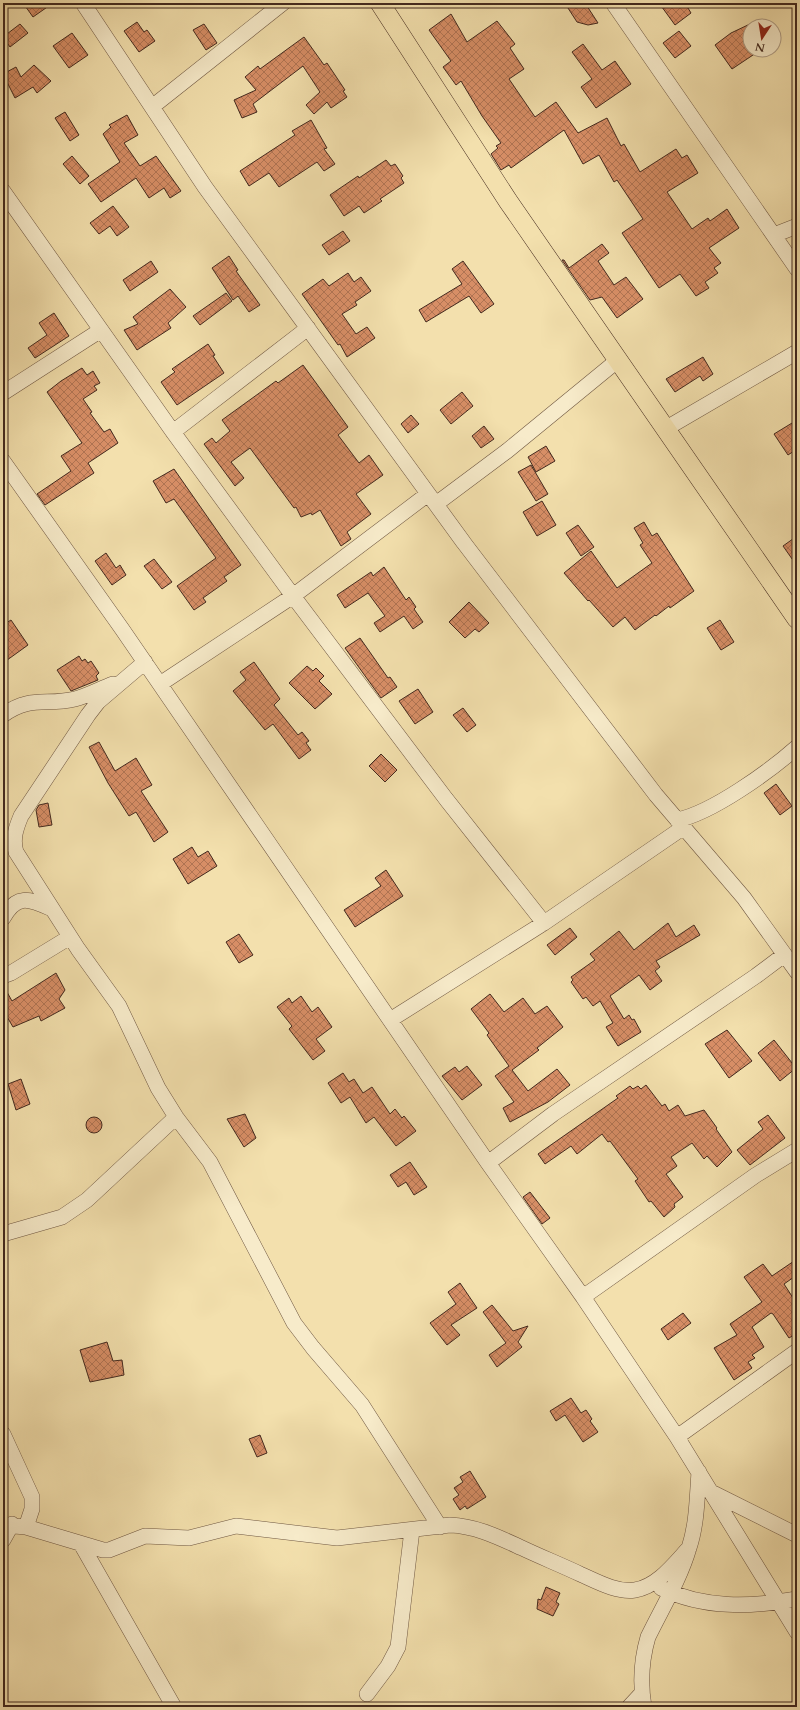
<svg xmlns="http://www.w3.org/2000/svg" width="800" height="1710" font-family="Cardo,serif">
  <defs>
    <pattern id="building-cross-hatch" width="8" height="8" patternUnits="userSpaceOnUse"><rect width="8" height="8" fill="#d78e66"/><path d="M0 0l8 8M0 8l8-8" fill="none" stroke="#b07453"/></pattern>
  </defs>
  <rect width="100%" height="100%" fill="#f3e0ad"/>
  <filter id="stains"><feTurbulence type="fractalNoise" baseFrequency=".005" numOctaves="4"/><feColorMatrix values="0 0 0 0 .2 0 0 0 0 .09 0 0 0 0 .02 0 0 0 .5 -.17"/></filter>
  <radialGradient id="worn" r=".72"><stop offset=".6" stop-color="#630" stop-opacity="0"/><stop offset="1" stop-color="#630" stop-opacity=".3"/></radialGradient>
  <path fill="url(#building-cross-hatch)" stroke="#43291e" d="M 23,3 L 53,3 L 33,17 Z
    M 575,3 L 585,3 L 598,23 L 588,25 L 577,22 L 566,5 Z
    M 659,3 L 685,3 L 691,13 L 675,25 Z
    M 451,14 L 467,42 L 497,21 L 515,44 L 510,48 L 524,69 L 509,79 L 535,117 L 556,102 L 578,133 L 607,118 L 621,146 L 624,144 L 640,172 L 676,149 L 682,158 L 687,155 L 698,173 L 667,192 L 692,229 L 708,218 L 710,221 L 727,209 L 739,228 L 709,248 L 721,263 L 714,268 L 718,273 L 705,282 L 709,288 L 696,296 L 680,274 L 659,288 L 622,233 L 643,219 L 617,180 L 614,182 L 599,155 L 583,164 L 564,130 L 511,168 L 509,165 L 501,170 L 491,154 L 498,148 L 496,146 L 501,143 L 482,116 L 461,81 L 456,85 L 443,67 L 451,61 L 429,30 Z
    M 137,22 L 144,32 L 147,30 L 155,41 L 139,52 L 124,31 Z
    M 20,24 L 28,33 L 10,47 L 3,37 Z
    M 204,24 L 217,43 L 206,50 L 193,30 Z
    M 750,24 L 750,50 L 754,50 L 756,53 L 732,69 L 715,45 L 731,33 Z
    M 679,31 L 691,46 L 675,58 L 663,43 Z
    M 72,33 L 88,55 L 69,68 L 53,46 Z
    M 304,37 L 324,65 L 327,63 L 345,90 L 343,91 L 347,97 L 331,108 L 327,102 L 314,114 L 306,105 L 320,92 L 303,66 L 253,104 L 257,112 L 242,118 L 234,100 L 256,90 L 245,77 L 258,66 L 260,69 Z
    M 583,44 L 602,70 L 615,61 L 631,84 L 596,108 L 581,87 L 592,79 L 572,52 Z
    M 34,65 L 51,81 L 37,93 L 33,87 L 15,98 L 3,74 L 16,67 L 21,77 Z
    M 65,112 L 79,135 L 70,141 L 55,118 Z
    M 127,115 L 138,135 L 124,143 L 140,166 L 156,156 L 181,191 L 170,198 L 164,188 L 149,198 L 136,178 L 101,202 L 88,184 L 120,162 L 103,134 L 111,127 L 109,125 Z
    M 311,120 L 327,148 L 324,149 L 335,164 L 324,171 L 317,162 L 279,187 L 269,173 L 249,186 L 240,171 L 295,135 L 292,131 Z
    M 72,156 L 89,176 L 80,184 L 63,164 Z
    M 386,160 L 391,166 L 395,164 L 403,176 L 401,178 L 404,183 L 380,199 L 382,201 L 364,213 L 359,206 L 344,216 L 330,195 L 358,176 L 359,178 Z
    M 113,206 L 129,227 L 117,236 L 110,226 L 99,234 L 90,223 Z
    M 343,231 L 350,241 L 329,255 L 322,245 Z
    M 602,244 L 609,253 L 598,261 L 614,285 L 626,277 L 643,299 L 617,318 L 602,297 L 590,300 L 562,260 L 564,260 L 569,268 Z
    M 229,256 L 238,270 L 236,271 L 260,305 L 249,312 L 238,296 L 233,300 L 212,268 Z
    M 151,261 L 158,272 L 130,291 L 123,280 Z
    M 463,261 L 494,304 L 481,313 L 469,296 L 426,322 L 419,310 L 462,284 L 452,269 Z
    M 348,273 L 354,282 L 361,277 L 371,291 L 355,302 L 357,305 L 342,314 L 356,334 L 367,327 L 375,338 L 347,357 L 340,344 L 338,345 L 302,294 L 323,279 L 329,286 Z
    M 170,289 L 186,307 L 168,323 L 171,328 L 137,350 L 124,330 L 138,324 L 133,317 Z
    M 226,293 L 232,301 L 200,325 L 193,316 Z
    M 54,313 L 69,336 L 35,358 L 28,348 L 47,335 L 39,323 Z
    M 208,344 L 215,355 L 213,356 L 224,373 L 177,405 L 161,382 L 175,372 L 172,369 Z
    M 703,357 L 713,374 L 703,381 L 700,376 L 675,392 L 666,379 Z
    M 303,365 L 348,427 L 338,435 L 359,463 L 369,455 L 383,475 L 356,494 L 371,514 L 347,532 L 351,539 L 341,546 L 320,510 L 312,515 L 311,513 L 301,517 L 296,507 L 294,508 L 250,448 L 231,462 L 244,478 L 235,486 L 204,444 L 212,438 L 216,443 L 230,431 L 222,420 L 276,381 L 278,383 Z
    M 82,368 L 87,375 L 93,371 L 100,383 L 94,386 L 97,390 L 83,399 L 92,412 L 90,413 L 104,432 L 110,429 L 118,443 L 88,463 L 94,473 L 45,505 L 37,494 L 71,471 L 61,456 L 82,443 L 47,392 L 61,381 Z
    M 462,392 L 473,406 L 451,424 L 440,410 Z
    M 411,415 L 419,424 L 408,433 L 401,424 Z
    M 797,420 L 797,449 L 788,455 L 774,434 Z
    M 484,426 L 494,439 L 481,448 L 472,436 Z
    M 546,446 L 555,461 L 536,472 L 528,457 Z
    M 531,465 L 548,494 L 536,501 L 518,472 Z
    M 174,469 L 241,565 L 224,577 L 227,581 L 203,598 L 206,602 L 194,610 L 177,586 L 216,558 L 174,499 L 166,503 L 153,481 Z
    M 542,501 L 556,525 L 537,536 L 523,512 Z
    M 644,522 L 652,536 L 657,533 L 694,591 L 670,608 L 669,606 L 656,616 L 655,615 L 635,630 L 625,617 L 613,627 L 589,600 L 588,601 L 564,573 L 591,551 L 617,588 L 652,563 L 640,545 L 643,543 L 634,528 Z
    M 578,525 L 594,547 L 581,556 L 566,533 Z
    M 797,536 L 797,566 L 783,546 Z
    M 106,553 L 116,568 L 120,565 L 126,575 L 112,585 L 95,561 Z
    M 154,559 L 172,582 L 162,589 L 144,566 Z
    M 384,567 L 406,600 L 409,597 L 416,607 L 414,609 L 423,622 L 413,629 L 404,616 L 380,632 L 374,623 L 385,616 L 368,593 L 345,608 L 337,595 L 371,572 L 373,576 Z
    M 469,602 L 489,623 L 479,632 L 475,629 L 465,638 L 449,622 Z
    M 11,620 L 28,645 L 3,663 L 3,625 Z
    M 720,620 L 734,642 L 721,650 L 707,628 Z
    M 360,638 L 388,678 L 390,677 L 397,687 L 381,698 L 345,648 Z
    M 79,656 L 82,661 L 85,659 L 88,663 L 91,661 L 99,673 L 96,676 L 98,680 L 71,691 L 57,670 Z
    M 254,662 L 280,699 L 274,705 L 298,735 L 302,732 L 309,741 L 306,743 L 311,750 L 299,759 L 273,724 L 265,730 L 233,691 L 246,680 L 240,672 Z
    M 307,666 L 313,671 L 316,668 L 324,676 L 319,681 L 332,694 L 315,709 L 289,683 Z
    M 418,689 L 433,712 L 415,724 L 399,701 Z
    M 463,708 L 476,725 L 467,732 L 453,715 Z
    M 99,742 L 115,771 L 136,758 L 152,785 L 141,791 L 168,832 L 154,842 L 136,812 L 129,816 L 108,783 L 89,747 Z
    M 381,754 L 397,770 L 385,782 L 369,766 Z
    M 776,784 L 792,806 L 780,815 L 764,793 Z
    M 48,803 L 52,825 L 39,827 L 36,810 L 39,805 Z
    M 192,847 L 198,857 L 208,851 L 217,866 L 188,884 L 173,859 Z
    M 386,870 L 403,896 L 355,927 L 344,910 L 381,886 L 375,878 Z
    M 668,923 L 676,937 L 694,925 L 700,935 L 656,961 L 660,967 L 655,971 L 662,981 L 650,990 L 639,975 L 610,996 L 624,1019 L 629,1015 L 632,1020 L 634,1019 L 641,1032 L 618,1046 L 606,1027 L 613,1023 L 600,1001 L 593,1006 L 586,997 L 583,999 L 571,982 L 573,980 L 571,977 L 595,960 L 590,954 L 619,931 L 634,950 Z
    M 570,928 L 577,937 L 555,955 L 547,945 Z
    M 239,934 L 253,955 L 239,963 L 226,942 Z
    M 56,973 L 65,990 L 59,999 L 65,1008 L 41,1021 L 39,1016 L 13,1027 L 3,1010 L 3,985 L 12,1001 Z
    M 490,994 L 504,1012 L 523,998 L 535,1014 L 547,1006 L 563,1027 L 537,1048 L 539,1050 L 512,1070 L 528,1091 L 557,1069 L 570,1085 L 548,1102 L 510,1122 L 503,1108 L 514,1102 L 495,1076 L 509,1066 L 487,1035 L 489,1033 L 471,1009 Z
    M 301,996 L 312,1012 L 318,1007 L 332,1027 L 316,1039 L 325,1051 L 313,1060 L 289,1029 L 292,1026 L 277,1007 L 289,998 L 292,1003 Z
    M 727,1030 L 752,1061 L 729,1078 L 705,1044 Z
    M 774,1040 L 796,1068 L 780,1081 L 758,1053 Z
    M 467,1066 L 482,1085 L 462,1100 L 442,1076 L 455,1067 L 459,1072 Z
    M 343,1073 L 349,1082 L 354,1079 L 363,1093 L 372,1087 L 390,1114 L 395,1109 L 402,1118 L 404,1116 L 416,1131 L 396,1146 L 374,1117 L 366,1123 L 350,1097 L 341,1103 L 328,1083 Z
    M 21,1079 L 30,1104 L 16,1110 L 8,1084 Z
    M 646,1085 L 662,1106 L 665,1104 L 669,1111 L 678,1105 L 685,1116 L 704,1110 L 717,1128 L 716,1129 L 732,1152 L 717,1167 L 707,1156 L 704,1159 L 692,1143 L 671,1157 L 677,1166 L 666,1174 L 683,1197 L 674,1204 L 675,1207 L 664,1217 L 651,1201 L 649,1202 L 635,1181 L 638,1179 L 610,1141 L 608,1142 L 602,1134 L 577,1154 L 571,1146 L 545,1164 L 538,1154 L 618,1098 L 616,1096 L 630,1086 L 633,1089 L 638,1086 L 641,1089 Z
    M 245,1114 L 256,1138 L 244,1147 L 227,1119 Z
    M 768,1115 L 785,1138 L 750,1165 L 737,1150 L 763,1129 L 758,1122 Z
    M86 1125a8 8 0 1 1 16 0a8 8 0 1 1-16 0Z
    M 410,1162 L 427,1187 L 414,1195 L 406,1182 L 398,1187 L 390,1175 Z
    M 530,1192 L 550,1218 L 542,1224 L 523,1197 Z
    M 797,1259 L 797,1275 L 784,1284 L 797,1304 L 797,1333 L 789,1338 L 773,1314 L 771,1313 L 752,1327 L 764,1347 L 752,1355 L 755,1358 L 748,1362 L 752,1368 L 734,1380 L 714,1348 L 737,1335 L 730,1324 L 762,1302 L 744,1277 L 763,1264 L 772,1276 Z
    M 460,1283 L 477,1308 L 451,1325 L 460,1335 L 447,1345 L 430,1323 L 456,1304 L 448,1292 Z
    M 492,1305 L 513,1331 L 528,1326 L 518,1342 L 522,1347 L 497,1367 L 489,1355 L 506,1343 L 483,1312 Z
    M 683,1313 L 691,1323 L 668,1340 L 661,1329 Z
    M 107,1342 L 113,1361 L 122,1360 L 124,1375 L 90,1382 L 80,1350 Z
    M 571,1398 L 581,1413 L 586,1410 L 592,1419 L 590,1421 L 598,1432 L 583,1442 L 565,1415 L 556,1421 L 550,1411 Z
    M 260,1435 L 267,1453 L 257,1457 L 249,1439 Z
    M 470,1471 L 486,1497 L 467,1509 L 465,1506 L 460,1510 L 453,1499 L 459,1495 L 454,1488 L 463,1482 L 460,1477 Z
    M 546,1587 L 560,1593 L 556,1602 L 559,1604 L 553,1616 L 537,1609 L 538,1599 L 541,1600 Z"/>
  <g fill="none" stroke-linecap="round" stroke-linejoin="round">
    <defs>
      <path id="minor" d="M 83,3 L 205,187 L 464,543 L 656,795 L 744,898 L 797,972
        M 613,3 L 797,269
        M 152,107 L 283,3
        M 3,191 L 173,432 L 293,596 L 446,799 L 544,923
        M 774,235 L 797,226
        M 3,393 L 101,330
        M 665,429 L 797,352
        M 173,432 L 308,328
        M 3,461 L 122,629 L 488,1163 L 583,1297 L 677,1437 L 797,1632
        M 436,504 L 507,451 L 618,360
        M 145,662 L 98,702 L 88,715 L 21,816 C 16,828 12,839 16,852 L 78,949 L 119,1006 L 158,1088 L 176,1117 L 210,1162 L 294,1323 L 313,1348 L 362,1405 L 440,1527
        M 160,684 L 293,596 L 428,494
        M 3,715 C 31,695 46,706 75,699 C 87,696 100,689 113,684
        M 677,820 C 712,813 770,771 797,747
        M 3,918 C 17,893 29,899 52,909
        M 3,976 L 11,973 L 70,937
        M 390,1020 L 544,923 L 684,827
        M 488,1163 L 553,1114 L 756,976 L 784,955
        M 3,1234 L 62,1217 L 87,1200 L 176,1117
        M 583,1297 L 756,1175 L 797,1150
        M 3,1434 L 32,1497 L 32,1509 L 26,1527
        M 677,1437 L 797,1351
        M 711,1492 L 797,1535
        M 3,1525 L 26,1527 L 103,1550 L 109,1550 L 145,1536 L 189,1538 L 236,1526 L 337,1538 L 450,1525 C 476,1526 498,1537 522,1548 C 541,1557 561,1565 580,1574 C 596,1581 617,1593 635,1590 C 658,1586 674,1564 689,1548
        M 3,1540 L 12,1524
        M 81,1544 L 174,1707
        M 661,1588 C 704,1609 751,1607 797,1599
        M 367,1694 L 388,1666 L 398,1647 L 412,1530
        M 629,1707 L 642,1693
        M 644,1707 C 640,1683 641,1661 648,1637 C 662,1608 680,1579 689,1548 C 697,1524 697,1498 699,1472"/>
      <path id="major" d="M 380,3 L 508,201 L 797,619"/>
    </defs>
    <use href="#minor" stroke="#6f5742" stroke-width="16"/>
    <use href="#major" stroke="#43291e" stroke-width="20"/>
    <use href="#minor" stroke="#f7ebca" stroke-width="15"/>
    <use href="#major" stroke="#f3e0ad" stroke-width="19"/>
  </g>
  <rect width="800" height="1710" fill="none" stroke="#f3e0ad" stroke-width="16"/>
  <rect x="4" y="4" width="792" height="1702" fill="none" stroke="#43291e" stroke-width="2"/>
  <rect x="8" y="8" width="784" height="1694" fill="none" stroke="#43291e"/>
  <g transform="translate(762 38) rotate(192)"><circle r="19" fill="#f7ebca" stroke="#af9d85"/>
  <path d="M0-3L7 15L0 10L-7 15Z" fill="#8f2418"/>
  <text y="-6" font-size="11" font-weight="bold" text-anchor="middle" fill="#43291e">N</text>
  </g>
  <rect width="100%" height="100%" filter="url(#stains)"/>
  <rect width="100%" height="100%" fill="url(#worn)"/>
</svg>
